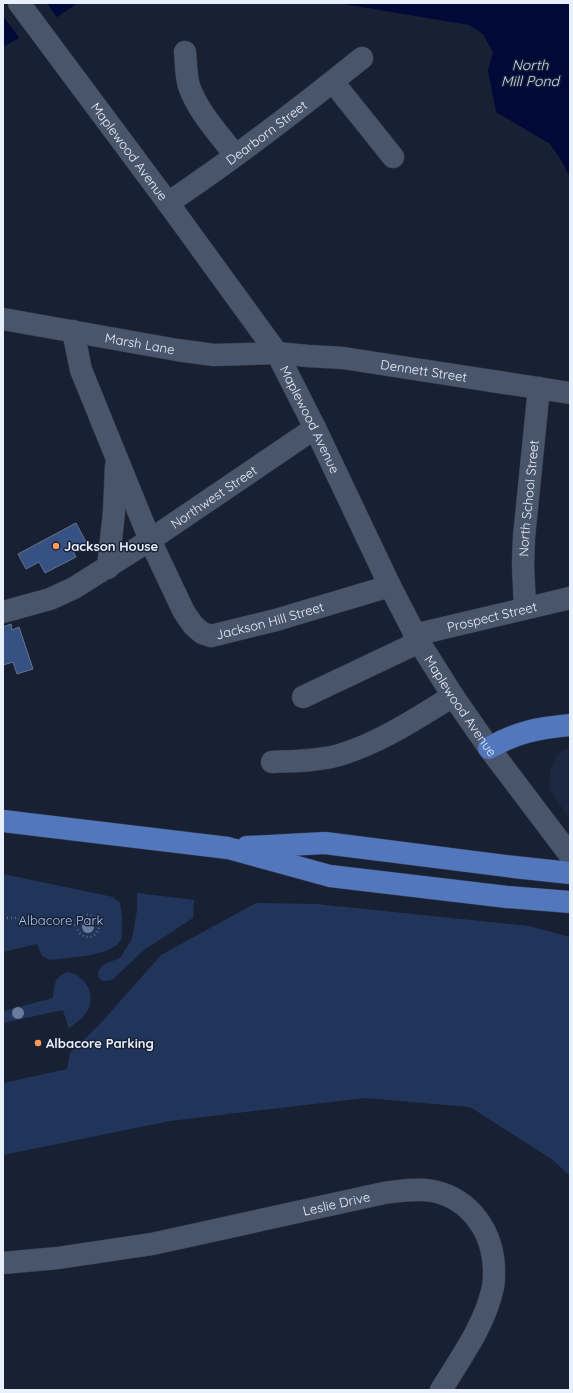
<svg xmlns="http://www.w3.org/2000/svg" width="573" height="1393" font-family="Quicksand,sans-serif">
  <rect width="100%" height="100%" fill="#182133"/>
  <path fill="#1c2840" d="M 570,746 L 570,819 L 551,792 L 549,784 L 551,766 L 555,759 L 560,752 Z"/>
  <path fill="#21355b" d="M 3,874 L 113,897 L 120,903 L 122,918 L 122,938 L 117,945 L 106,951 L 86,956 L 50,960 L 42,956 L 37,944 L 3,952 Z
    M 137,893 L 194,900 L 193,918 L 144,950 L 112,980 L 103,981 L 99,978 L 98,974 C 100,963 111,962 120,958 L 132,939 L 137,910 Z
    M 256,903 L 316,904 L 529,926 L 570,937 L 570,1176 L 553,1160 L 470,1107 L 365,1098 L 170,1121 L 3,1155 L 3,1083 L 67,1069 L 70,1053 L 100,1024 L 161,955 Z
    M 67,972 C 88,976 99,999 83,1017 C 79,1021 73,1025 69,1029 L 63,1010 L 3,1023 L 3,1011 L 53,998 C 54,985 54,978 67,972 Z"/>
  <path fill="#000937" d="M 3,3 L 78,3 L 57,17 L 3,47 Z
    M 338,3 L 570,3 L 570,177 L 561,160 L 550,144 L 496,112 L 488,71 L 493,52 L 483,34 L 469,25 Z"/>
  <path fill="#182133" d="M 3,3 L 47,3 L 58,19 L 21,40 L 3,16 Z"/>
  <path fill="#365184" stroke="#667288" d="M 76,523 L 86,542 L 72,549 L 76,557 L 45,573 L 39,562 L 26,569 L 18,554 Z
    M 11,624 L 12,630 L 19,627 L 33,669 L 17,674 L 13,662 L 3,665 L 3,627 Z"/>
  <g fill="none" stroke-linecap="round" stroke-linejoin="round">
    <defs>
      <g id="minor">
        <path id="s1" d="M 19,3 L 168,203 L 277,353 L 315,428 L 390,586 L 419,642 L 453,696 L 489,748 L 570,855"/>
        <path d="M 185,52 C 186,63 186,76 189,86 C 198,112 219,134 235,155"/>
        <path d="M 333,82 L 393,157"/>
        <path id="s2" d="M 168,203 C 235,158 300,108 362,58"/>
        <path id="s3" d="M 3,319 L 177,350 L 214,355 L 277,353 L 308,356 L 343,358 L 570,393"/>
        <path id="s4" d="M 73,331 L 81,370 L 150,540 L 184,612 L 193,625 L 202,633 L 211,636 L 276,620 L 390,586"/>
        <path d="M 108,568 L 114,512 L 116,466"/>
        <path id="s5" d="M 525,608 L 523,565 L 524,537 L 539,388"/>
        <path id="s6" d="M 3,612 L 50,599 L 74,588 L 150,540 L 315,428"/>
        <path id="s7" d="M 414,635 L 570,598"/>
        <path d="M 303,697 L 419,642"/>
        <path d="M 272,762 C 294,761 318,761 339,755 C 380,743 417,718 453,696"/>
        <path id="s8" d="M 3,1263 L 58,1258 L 152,1244 L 384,1193 C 399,1191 417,1188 433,1191 C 471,1199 494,1233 494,1272 C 494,1276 494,1282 493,1287 C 485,1325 461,1357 441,1390"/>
      </g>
      <path id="major" d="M 489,748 C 517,732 538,728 570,725
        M 3,821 L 228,848 L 330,876 L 507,897 L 570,902
        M 247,847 L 325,843 L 514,867 L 570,873"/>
    </defs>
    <use href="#minor" stroke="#363d4d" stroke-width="23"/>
    <use href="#major" stroke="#363d4d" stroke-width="23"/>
    <path stroke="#5f6777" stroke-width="2.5" stroke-dasharray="1 3" stroke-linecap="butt" d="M77 926a11 11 0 1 1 22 0a11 11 0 1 1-22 0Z
      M 3,918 L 15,918 L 33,923 L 77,925"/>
    <use href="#minor" stroke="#49556a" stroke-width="22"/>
    <use href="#major" stroke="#5377bd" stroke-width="22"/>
  </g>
  <g fill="#6a7c9e">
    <circle cx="88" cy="927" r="6"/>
    <circle cx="18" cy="1013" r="6"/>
  </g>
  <g fill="#ff9b59" stroke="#182133" stroke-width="1.5">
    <circle cx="56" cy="546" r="4"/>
    <circle cx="38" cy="1043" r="4"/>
  </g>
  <g text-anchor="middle" stroke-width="3" stroke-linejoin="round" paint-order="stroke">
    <g font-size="13" fill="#e9f0fd" stroke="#182133">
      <text dy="5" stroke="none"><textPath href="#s2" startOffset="121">Dearborn Street</textPath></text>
      <text dy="5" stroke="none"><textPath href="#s1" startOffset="185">Maplewood Avenue</textPath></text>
      <text dy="5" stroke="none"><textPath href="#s3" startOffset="139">Marsh Lane</textPath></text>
      <text dy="5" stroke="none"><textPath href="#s3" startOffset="425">Dennett Street</textPath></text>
      <text dy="5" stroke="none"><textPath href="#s1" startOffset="509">Maplewood Avenue</textPath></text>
      <text dy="5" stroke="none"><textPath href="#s6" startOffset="242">Northwest Street</textPath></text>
      <text dy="5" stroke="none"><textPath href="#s5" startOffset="110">North School Street</textPath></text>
      <text dy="5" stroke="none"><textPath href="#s7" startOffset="80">Prospect Street</textPath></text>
      <text dy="5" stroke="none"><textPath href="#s4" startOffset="401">Jackson Hill Street</textPath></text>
      <text dy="5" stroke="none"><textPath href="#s1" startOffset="833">Maplewood Avenue</textPath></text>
      <text dy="5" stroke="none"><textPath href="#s8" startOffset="339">Leslie Drive</textPath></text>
    </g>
    <g font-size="13" font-weight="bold" fill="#e9f0fd" stroke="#182133" text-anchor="start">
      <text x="64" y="551">Jackson House</text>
      <text x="46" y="1048">Albacore Parking</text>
    </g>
    <g font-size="13" fill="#adc7f6" stroke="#182133">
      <text x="61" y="925">Albacore Park</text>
    </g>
    <g font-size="14" font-style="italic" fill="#c9dbfb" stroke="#182133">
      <text x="530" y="70">North<tspan x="530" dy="16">Mill Pond</tspan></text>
    </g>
  </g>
  <rect width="573" height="1393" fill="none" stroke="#e9f0fd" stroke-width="8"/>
</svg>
